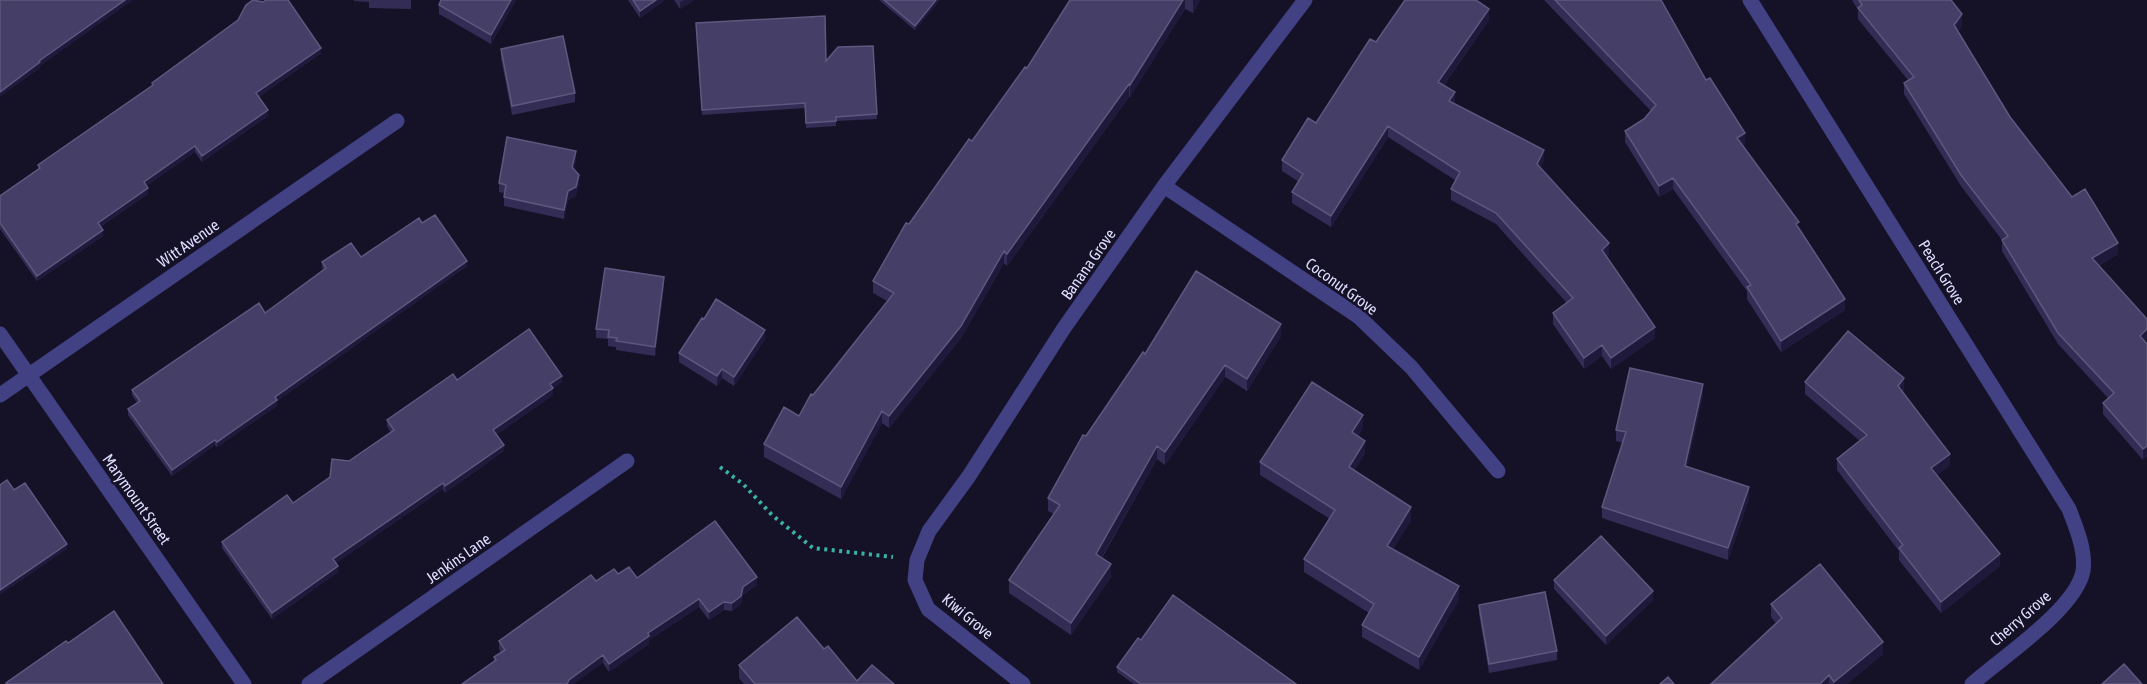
<svg xmlns="http://www.w3.org/2000/svg" width="2147" height="684" font-family="'Asap Condensed',sans-serif">
  <rect width="100%" height="100%" fill="#151228"/>
  <g fill="none" stroke-linecap="round" stroke-linejoin="round">
    <path stroke="#39b3a6" stroke-width="4" stroke-dasharray="3 4.5" stroke-linecap="butt" d="M 720,467 L 743,484 L 772,515 L 813,548 L 893,557"/>
    <path stroke="#414183" stroke-width="15" d="M 1750,0 L 2069,509 C 2076,527 2086,551 2083,571 C 2076,609 2001,658 1972,684
      M 1164,186 L 1359,317 L 1411,367 L 1498,471
      M 0,334 L 244,684
      M 0,395 L 397,121
      M 309,684 L 627,461
      M 1023,684 L 928,609 L 915,580 L 917,560 L 929,531 L 969,476 L 1064,328 L 1164,186 L 1305,0"/>
  </g>
  <path fill="#332c55" d="M 354,0 L 411,0 L 411,9 L 369,8 L 369,2 L 354,1 Z
    M 516,0 L 491,44 L 439,14 L 439,5 Z
    M 628,0 L 665,0 L 640,18 Z
    M 674,0 L 694,0 L 680,9 Z
    M 879,0 L 940,0 L 915,30 Z
    M 1070,0 L 1200,0 L 1193,13 L 1185,9 L 1130,97 L 1129,97 L 1007,266 L 1004,263 L 961,338 L 889,428 L 882,423 L 841,499 L 764,457 L 764,444 L 799,416 L 813,395 L 887,301 L 873,293 L 873,281 L 909,224 L 1027,68 Z
    M 1544,0 L 1661,0 L 1706,80 L 1745,144 L 1743,145 L 1799,228 L 1845,310 L 1781,352 L 1747,299 L 1747,291 L 1673,189 L 1659,197 L 1625,142 L 1625,131 L 1644,119 L 1651,111 Z
    M 1852,0 L 1951,0 L 1962,25 L 1958,31 L 2010,117 L 2072,197 L 2118,254 L 2098,266 L 2147,319 L 2147,340 L 2145,342 L 2143,460 L 2103,414 L 2103,403 L 2108,398 L 2058,344 L 2002,251 L 2002,240 L 1961,186 L 1904,94 L 1904,83 L 1908,80 L 1858,19 L 1858,10 Z
    M 238,20 L 321,53 L 259,97 L 268,116 L 202,162 L 195,152 L 146,186 L 148,194 L 100,227 L 103,236 L 37,281 L 0,229 L 0,196 L 38,169 L 38,165 L 152,86 L 152,83 Z
    M 1489,20 L 1444,85 L 1454,103 L 1544,161 L 1540,168 L 1609,254 L 1606,257 L 1655,338 L 1611,369 L 1602,356 L 1584,369 L 1553,324 L 1553,313 L 1567,303 L 1496,224 L 1451,200 L 1451,189 L 1455,180 L 1388,137 L 1331,227 L 1292,203 L 1292,192 L 1299,182 L 1282,171 L 1282,160 L 1316,123 L 1376,42 Z
    M 696,27 L 826,61 L 873,46 L 877,119 L 836,121 L 836,126 L 806,128 L 805,108 L 702,115 Z
    M 501,49 L 575,93 L 575,102 L 512,115 L 501,58 Z
    M 576,160 L 574,169 L 579,184 L 576,196 L 568,200 L 564,219 L 504,206 L 504,193 L 499,192 L 499,183 Z
    M 422,223 L 467,266 L 277,401 L 277,406 L 217,447 L 215,445 L 172,476 L 128,415 L 128,409 L 137,403 L 132,395 L 132,390 L 265,313 L 324,270 L 322,268 L 322,262 L 361,257 Z
    M 664,286 L 655,356 L 616,350 L 616,347 L 608,346 L 608,339 L 596,338 L 596,329 Z
    M 1281,336 L 1247,391 L 1225,377 L 1165,465 L 1157,459 L 1102,558 L 1111,577 L 1071,635 L 1009,593 L 1009,580 L 1054,514 L 1048,511 L 1048,498 L 1086,436 L 1145,354 Z
    M 765,339 L 734,386 L 722,378 L 717,386 L 679,362 L 679,353 Z
    M 457,380 L 562,382 L 553,388 L 553,395 L 496,435 L 504,451 L 445,493 L 443,489 L 336,563 L 338,572 L 272,619 L 222,548 L 222,542 L 293,503 L 330,477 L 349,461 L 391,433 L 387,426 L 387,420 Z
    M 1805,382 L 1904,390 L 1903,392 L 1950,465 L 1937,475 L 2000,566 L 1941,613 L 1899,560 L 1899,551 L 1837,470 L 1837,459 L 1860,441 L 1805,394 Z
    M 1703,395 L 1687,467 L 1749,499 L 1728,560 L 1602,518 L 1602,507 L 1623,443 L 1616,441 L 1616,430 Z
    M 1363,427 L 1358,436 L 1365,453 L 1354,471 L 1411,520 L 1393,549 L 1459,599 L 1419,670 L 1362,637 L 1362,625 L 1369,613 L 1304,572 L 1304,559 L 1330,519 L 1260,475 L 1260,462 Z
    M 618,574 L 637,578 L 757,585 L 743,595 L 741,604 L 732,611 L 724,610 L 709,620 L 699,607 L 649,640 L 649,644 L 609,672 L 603,663 L 494,661 L 494,657 L 501,653 L 499,649 L 499,641 L 596,581 Z
    M 1554,580 L 1653,600 L 1606,645 L 1554,589 Z
    M 1771,604 L 1883,654 L 1847,684 L 1711,684 L 1776,623 L 1771,617 Z
    M 1479,605 L 1557,651 L 1557,660 L 1489,673 L 1479,614 Z
    M 1141,640 L 1296,684 L 1134,684 L 1117,672 L 1117,667 Z
    M 824,649 L 857,681 L 894,684 L 744,684 L 739,678 L 739,665 Z"/>
  <path fill="#1f1a3b" d="M 125,0 L 133,0 L 40,66 L 40,68 L 0,97 L 0,92 L 39,61 Z
    M 511,0 L 516,0 L 491,44 L 491,35 Z
    M 656,0 L 665,0 L 640,18 L 640,11 Z
    M 684,0 L 694,0 L 680,9 L 680,2 Z
    M 936,0 L 940,0 L 915,30 L 915,26 Z
    M 1183,0 L 1185,0 L 1185,9 L 1130,97 L 1130,85 Z
    M 1193,0 L 1200,0 L 1193,13 Z
    M 1489,9 L 1489,20 L 1438,93 L 1438,82 Z
    M 1962,14 L 1962,25 L 1954,36 L 1954,25 Z
    M 321,48 L 321,53 L 256,99 L 256,93 Z
    M 1129,84 L 1129,97 L 1007,266 L 1007,254 Z
    M 1455,92 L 1455,103 L 1449,101 Z
    M 268,110 L 268,116 L 202,162 L 202,156 Z
    M 1388,126 L 1388,137 L 1331,227 L 1331,216 Z
    M 1745,133 L 1745,144 L 1737,149 L 1737,138 Z
    M 195,146 L 195,152 L 144,188 L 144,182 Z
    M 1544,150 L 1544,161 L 1537,175 L 1537,164 Z
    M 576,151 L 576,160 L 572,177 L 572,167 Z
    M 579,175 L 579,184 L 576,196 L 568,200 L 564,219 L 564,210 L 568,191 Z
    M 1673,178 L 1673,189 L 1659,197 L 1659,186 Z
    M 148,188 L 148,194 L 98,228 L 98,223 Z
    M 103,230 L 103,236 L 37,281 L 37,276 Z
    M 1609,243 L 1609,254 L 1602,261 L 1602,250 Z
    M 2118,243 L 2118,254 L 2092,269 L 2092,258 Z
    M 1004,251 L 1004,263 L 961,338 L 889,428 L 889,416 Z
    M 467,261 L 467,266 L 277,401 L 277,406 L 217,447 L 217,442 L 275,397 Z
    M 664,277 L 664,286 L 655,356 L 655,347 Z
    M 1845,299 L 1845,310 L 1781,352 L 1781,341 Z
    M 1281,324 L 1281,336 L 1247,391 L 1247,379 Z
    M 1655,327 L 1655,338 L 1611,369 L 1611,358 Z
    M 2147,329 L 2147,340 L 2140,347 L 2140,336 Z
    M 765,330 L 765,339 L 734,386 L 734,377 Z
    M 1602,345 L 1602,356 L 1584,369 L 1584,358 Z
    M 1225,365 L 1225,377 L 1165,465 L 1165,452 Z
    M 722,369 L 722,378 L 717,386 L 717,376 Z
    M 562,376 L 562,382 L 553,388 L 553,395 L 493,437 L 493,430 Z
    M 1904,378 L 1904,390 L 1898,397 L 1898,386 Z
    M 1703,384 L 1703,395 L 1685,478 L 1685,466 Z
    M 882,411 L 882,423 L 841,499 L 841,487 Z
    M 1363,415 L 1363,427 L 1352,445 L 1352,432 Z
    M 215,440 L 215,445 L 172,476 L 172,470 Z
    M 1365,441 L 1365,453 L 1349,480 L 1349,467 Z
    M 504,445 L 504,451 L 445,493 L 445,486 Z
    M 1157,446 L 1157,459 L 1096,567 L 1096,554 Z
    M 2147,446 L 2147,457 L 2143,460 L 2143,449 Z
    M 1950,454 L 1950,465 L 1931,479 L 1931,468 Z
    M 443,483 L 443,489 L 333,565 L 333,559 Z
    M 1749,487 L 1749,499 L 1728,560 L 1728,548 Z
    M 1411,507 L 1411,520 L 1387,558 L 1387,546 Z
    M 67,544 L 67,549 L 0,595 L 0,590 Z
    M 2000,554 L 2000,566 L 1941,613 L 1941,602 Z
    M 1111,564 L 1111,577 L 1071,635 L 1071,623 Z
    M 338,566 L 338,572 L 272,619 L 272,613 Z
    M 757,577 L 757,585 L 743,595 L 741,604 L 732,611 L 732,603 L 743,587 Z
    M 1459,586 L 1459,599 L 1419,670 L 1419,657 Z
    M 1653,591 L 1653,600 L 1606,645 L 1606,636 Z
    M 699,599 L 699,607 L 649,640 L 649,644 L 609,672 L 609,664 L 648,633 Z
    M 724,602 L 724,610 L 709,620 L 709,612 Z
    M 1883,642 L 1883,654 L 1847,684 L 1834,684 L 1834,682 Z
    M 603,655 L 603,663 L 574,684 L 567,684 L 569,680 Z
    M 1829,675 L 1829,684 L 1820,684 Z"/>
  <path fill="#453f67" stroke="#5d587e" stroke-width="1.5" d="M 0,0 L 125,0 L 39,61 L 40,62 L 0,92 Z
    M 253,0 L 263,2 L 266,0 L 288,0 L 321,48 L 256,93 L 268,110 L 202,156 L 195,146 L 144,182 L 148,188 L 98,223 L 103,230 L 37,276 L 0,223 L 0,196 L 40,168 L 38,165 L 153,85 L 152,83 L 238,20 L 246,5 Z
    M 441,0 L 511,0 L 491,35 L 439,5 Z
    M 633,0 L 656,0 L 640,11 Z
    M 884,0 L 936,0 L 915,26 Z
    M 1070,0 L 1183,0 L 1130,85 L 1129,84 L 1007,254 L 1004,251 L 961,326 L 889,416 L 882,411 L 841,487 L 764,444 L 784,407 L 799,416 L 811,394 L 813,395 L 894,293 L 873,281 L 906,223 L 909,224 L 969,139 L 972,141 L 1025,67 L 1027,68 Z
    M 1405,0 L 1476,0 L 1489,9 L 1438,82 L 1455,92 L 1449,101 L 1544,150 L 1537,164 L 1609,243 L 1602,250 L 1655,327 L 1611,358 L 1602,345 L 1584,358 L 1553,313 L 1573,298 L 1496,213 L 1451,189 L 1460,172 L 1388,126 L 1331,216 L 1292,192 L 1303,174 L 1282,160 L 1308,118 L 1316,123 L 1370,39 L 1376,42 Z
    M 1555,0 L 1661,0 L 1706,80 L 1710,78 L 1745,133 L 1737,138 L 1799,222 L 1796,224 L 1845,299 L 1781,341 L 1747,287 L 1751,285 L 1673,178 L 1659,186 L 1625,131 L 1644,119 L 1656,105 Z
    M 1859,0 L 1951,0 L 1962,14 L 1954,25 L 2010,117 L 2072,197 L 2085,189 L 2118,243 L 2092,258 L 2147,319 L 2147,329 L 2140,336 L 2147,344 L 2147,446 L 2143,449 L 2103,403 L 2114,393 L 2058,333 L 2002,240 L 2008,236 L 1961,175 L 1904,83 L 1914,77 L 1858,8 L 1862,5 Z
    M 825,16 L 826,61 L 838,47 L 873,46 L 877,114 L 836,117 L 836,121 L 806,123 L 805,103 L 702,110 L 696,23 Z
    M 563,36 L 575,93 L 512,106 L 501,49 Z
    M 507,137 L 576,151 L 572,167 L 579,175 L 576,187 L 568,191 L 564,210 L 504,197 L 506,185 L 499,183 Z
    M 435,215 L 467,261 L 275,397 L 277,400 L 217,442 L 215,440 L 172,470 L 128,409 L 140,401 L 132,390 L 259,303 L 265,313 L 326,268 L 322,262 L 351,243 L 361,257 L 419,218 L 422,223 Z
    M 605,268 L 664,277 L 655,347 L 616,341 L 617,338 L 608,337 L 609,330 L 596,329 Z
    M 1196,271 L 1281,324 L 1247,379 L 1225,365 L 1165,452 L 1157,446 L 1096,554 L 1111,564 L 1071,623 L 1009,580 L 1060,505 L 1048,498 L 1083,435 L 1086,436 L 1143,352 L 1145,354 Z
    M 716,299 L 765,330 L 734,377 L 722,369 L 717,376 L 679,353 L 702,318 L 704,319 Z
    M 529,329 L 562,376 L 550,384 L 553,388 L 493,430 L 504,445 L 445,486 L 443,483 L 333,559 L 338,566 L 272,613 L 222,542 L 287,495 L 293,503 L 330,477 L 332,459 L 349,461 L 394,430 L 387,420 L 453,374 L 457,380 Z
    M 1848,331 L 1904,378 L 1898,386 L 1950,454 L 1931,468 L 2000,554 L 1941,602 L 1899,548 L 1903,545 L 1837,459 L 1867,435 L 1805,382 Z
    M 1630,368 L 1703,384 L 1685,466 L 1749,487 L 1728,548 L 1602,507 L 1626,432 L 1616,430 Z
    M 1312,382 L 1363,415 L 1352,432 L 1365,441 L 1349,467 L 1411,507 L 1387,546 L 1459,586 L 1419,657 L 1362,625 L 1374,604 L 1304,559 L 1335,510 L 1260,462 Z
    M 7,480 L 14,490 L 25,483 L 67,544 L 0,590 L 0,485 Z
    M 715,521 L 757,577 L 743,587 L 741,596 L 732,603 L 724,602 L 709,612 L 699,599 L 648,633 L 649,636 L 609,664 L 603,655 L 569,680 L 567,684 L 462,684 L 496,660 L 494,657 L 505,650 L 499,641 L 591,575 L 596,581 L 614,569 L 618,574 L 629,567 L 637,578 Z
    M 1601,536 L 1653,591 L 1606,636 L 1554,580 Z
    M 1820,564 L 1883,642 L 1834,682 L 1829,675 L 1820,684 L 1711,684 L 1782,618 L 1771,604 Z
    M 1545,592 L 1557,651 L 1489,664 L 1479,605 Z
    M 1173,595 L 1296,684 L 1141,684 L 1117,667 L 1138,638 L 1141,640 Z
    M 114,611 L 163,684 L 6,684 L 6,683 L 66,641 L 68,643 Z
    M 797,617 L 824,649 L 828,646 L 857,681 L 872,665 L 894,684 L 755,684 L 739,665 Z
    M 2124,664 L 2142,684 L 2102,684 Z
    M 1668,677 L 1674,684 L 1660,684 Z"/>
  <g text-anchor="middle" stroke-width="5" stroke-linejoin="round" paint-order="stroke">
    <g font-size="16" fill="#dedcfc" stroke="#151228">
      <text transform="translate(188 243) rotate(-35)" y="6">Witt Avenue</text>
      <text transform="translate(1088 264) rotate(-55)" y="6">Banana Grove</text>
      <text transform="translate(1942 272) rotate(58)" y="6">Peach Grove</text>
      <text transform="translate(1342 286) rotate(36)" y="6">Coconut Grove</text>
      <text transform="translate(137 499) rotate(55)" y="6">Marymount Street</text>
      <text transform="translate(458 558) rotate(-35)" y="6">Jenkins Lane</text>
      <text transform="translate(968 616) rotate(40)" y="6">Kiwi Grove</text>
      <text transform="translate(2020 618) rotate(-41)" y="6">Cherry Grove</text>
    </g>
  </g>
</svg>
